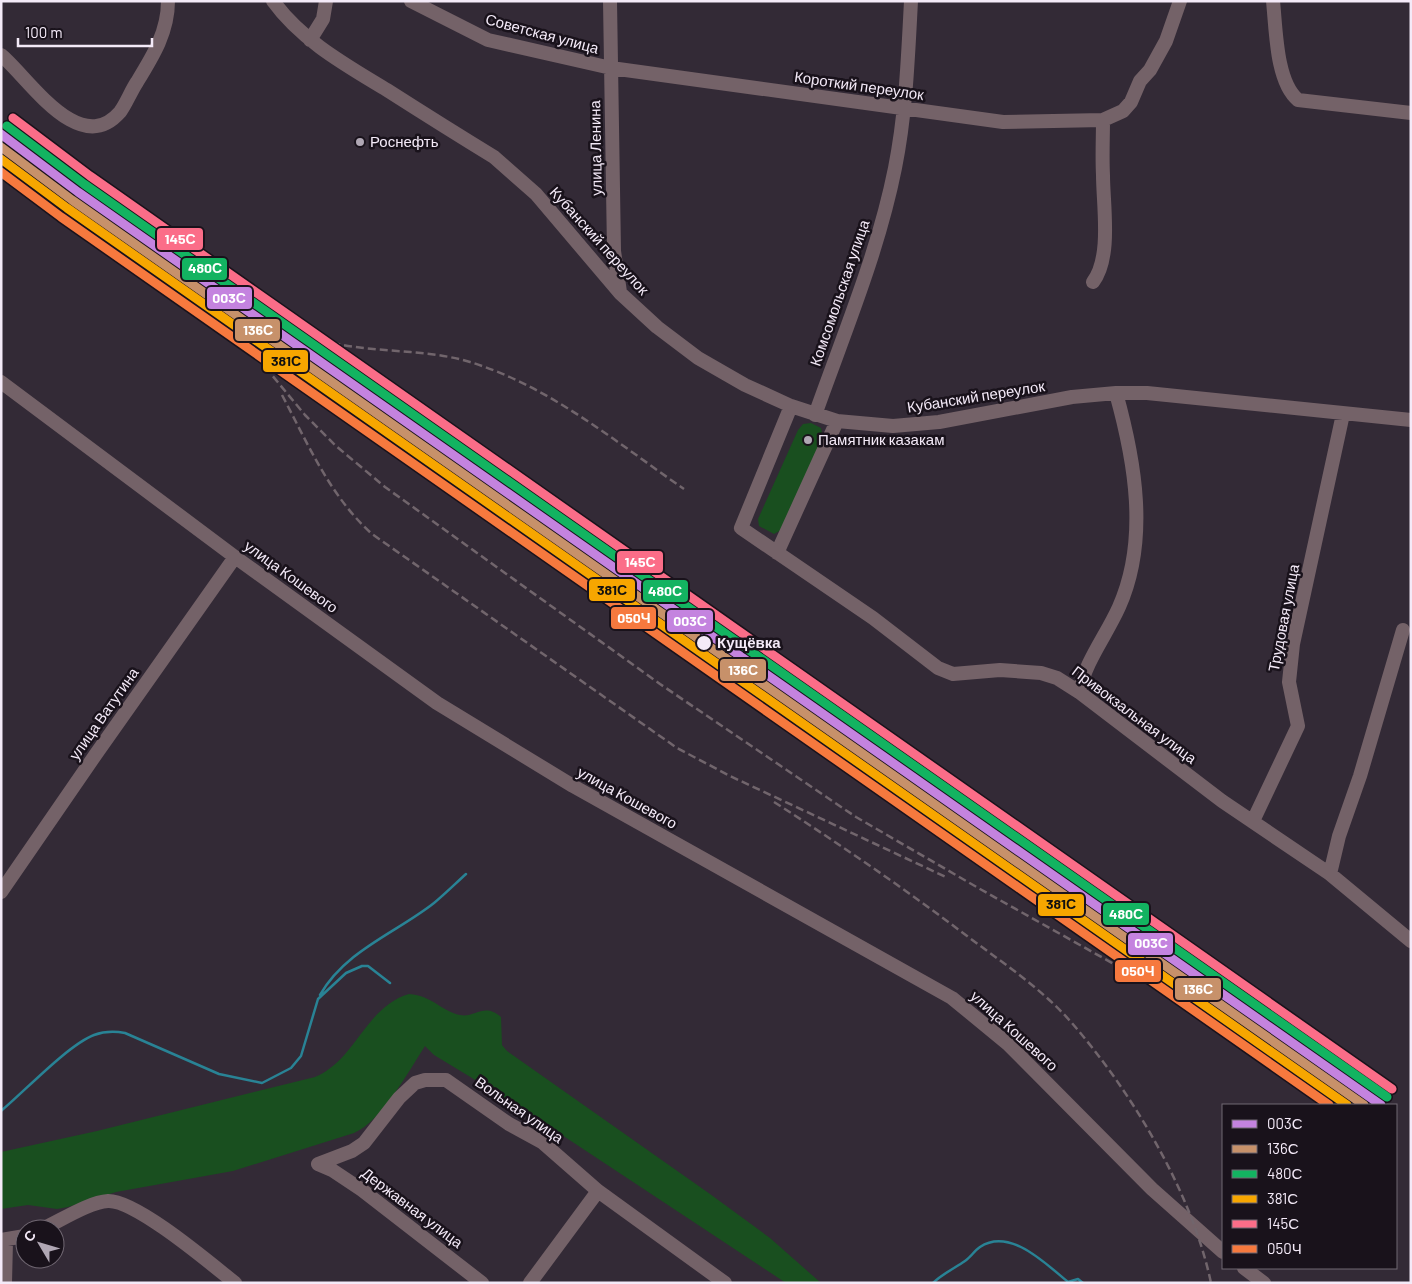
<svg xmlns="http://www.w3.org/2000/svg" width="1412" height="1284" font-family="Barlow,sans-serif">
  <rect width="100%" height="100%" fill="#332a36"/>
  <path fill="#194f1f" d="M 811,423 L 821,428 L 823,438 L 781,530 L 774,534 L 759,526 L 758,519 L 798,430 L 803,424 Z
    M 409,994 C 433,996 441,1011 460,1015 C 475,1018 484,1002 501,1017 L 502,1045 L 507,1051 L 710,1194 L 770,1238 L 821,1283 L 786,1283 L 515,1104 L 434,1055 L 425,1046 C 408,1072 382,1121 354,1133 L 233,1171 L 116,1192 L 68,1207 L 57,1209 L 28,1205 L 1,1209 L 1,1152 L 97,1131 L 315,1077 C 356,1060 365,1007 409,994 Z"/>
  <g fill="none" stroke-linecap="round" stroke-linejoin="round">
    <path stroke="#298395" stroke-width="2.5" d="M 320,995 C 346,950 396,933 434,903 C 445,894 456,883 466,874
      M 1,1111 C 25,1091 68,1045 94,1035 C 105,1031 114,1031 125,1033 L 219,1074 L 262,1083 L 291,1068 L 301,1056 L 318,999 L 346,973 L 362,966 L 368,966 L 390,983
      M 933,1283 C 942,1274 955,1268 965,1261 C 971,1257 974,1251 980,1247 C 1010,1227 1046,1264 1068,1282 L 1078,1279 L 1083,1283"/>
    <path stroke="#746268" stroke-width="14" d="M 273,1 C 302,41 346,65 387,90 C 423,113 458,135 494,157 L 536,194 L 620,293 L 657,327 L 698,358 L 745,385 L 791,406 L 837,421 L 893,426 L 939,422 L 1072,397 L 1116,393 L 1147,393 L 1411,420
      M 411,1 L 488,40 L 611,68 L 1003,122 L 1103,120 L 1123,111 L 1131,102 L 1140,81 L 1150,70 L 1166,41 L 1180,1
      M 610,1 L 614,251 L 620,292
      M 1273,1 C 1276,29 1276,82 1298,100 L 1411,113
      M 310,40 L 323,19 L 326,1
      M 1,55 C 28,77 79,159 120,112 C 126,104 131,91 137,82 C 153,56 168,32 168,1
      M 1093,282 C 1112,257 1103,205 1103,175 C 1102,156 1103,138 1103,120
      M 1,382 L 235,557 L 437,703 L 573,786 L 952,998 L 1008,1044 L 1152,1189 L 1223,1252
      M 791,406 L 741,528 L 873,618 L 938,668 L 953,674 L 1000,670 L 1041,673 L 1057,678 L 1079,692 L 1222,801 L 1330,874 L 1411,941
      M 815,415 C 844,333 878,253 895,168 C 906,113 908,57 911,1
      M 777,553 L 837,421
      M 1079,692 C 1086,660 1106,636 1119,607 C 1149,540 1135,461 1116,393
      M 1253,821 L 1298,726 L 1289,682 L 1293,644 L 1343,414
      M 1330,874 L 1339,836 L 1360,776 L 1403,630
      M 1,892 L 96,754 L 235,557
      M 318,1164 L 352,1151 L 364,1143 L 399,1098 L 415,1083 L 425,1080 L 446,1080 L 509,1124 L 542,1142 L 598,1191 L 725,1283
      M 318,1164 L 332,1170 L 362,1190 L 482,1283
      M 42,1229 C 60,1221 89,1202 108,1201 C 136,1200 211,1264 235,1283
      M 1,1240 L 25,1236
      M 1244,1268 L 1264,1283
      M 5,1283 L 6,1241
      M 530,1283 L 598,1191"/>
    <path stroke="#71656c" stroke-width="2.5" stroke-dasharray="8 4" stroke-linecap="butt" d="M 1,162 L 63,201 L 158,267 L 202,304 L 247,345 L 305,415 L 336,446 L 385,487 L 660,684 L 856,817 L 980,889 L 1146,982
      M 233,301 C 267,319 300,336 338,344 C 381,353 427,349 470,362 C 549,386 616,442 684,489
      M 217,309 L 239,325
      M 282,395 C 309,446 330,496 372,534 L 677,748 L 730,776 L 948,878
      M 774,802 C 838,843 902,887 963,933 C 1000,961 1040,987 1071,1022 C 1132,1092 1192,1192 1211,1283"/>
    <defs>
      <path id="rail-1" d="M 1,134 L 78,192 L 1381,1105"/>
      <path id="rail-2" d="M 1,147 L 72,200 L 1364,1105"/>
      <path id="rail-3" d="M 7,126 L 84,184 L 1387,1097"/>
      <path id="rail-4" d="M 1,159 L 67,208 L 1347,1105"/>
      <path id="rail-5" d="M 13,118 L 90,176 L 1392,1089"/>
      <path id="rail-6" d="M 1,172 L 61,217 L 1329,1105"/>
    </defs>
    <use href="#rail-1" stroke="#19121b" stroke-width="12"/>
    <use href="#rail-2" stroke="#19121b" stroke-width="12"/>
    <use href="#rail-3" stroke="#19121b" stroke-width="12"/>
    <use href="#rail-4" stroke="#19121b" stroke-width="12"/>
    <use href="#rail-5" stroke="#19121b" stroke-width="12"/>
    <use href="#rail-6" stroke="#19121b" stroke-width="12"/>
    <use href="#rail-1" stroke="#c483df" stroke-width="9"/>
    <use href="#rail-2" stroke="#c7916a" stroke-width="9"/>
    <use href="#rail-3" stroke="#13b361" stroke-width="9"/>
    <use href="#rail-4" stroke="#f7a600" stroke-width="9"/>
    <use href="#rail-5" stroke="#fb6d88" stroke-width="9"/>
    <use href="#rail-6" stroke="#f6793e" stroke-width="9"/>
  </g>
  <g fill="#b0a7b4" stroke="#19121b" stroke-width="2">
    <circle cx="360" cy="142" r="5"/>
    <circle cx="808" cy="440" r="5"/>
  </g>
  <circle fill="#f4eaf8" stroke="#19121b" stroke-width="2" cx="704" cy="643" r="8"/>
  <g text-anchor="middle" stroke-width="5" stroke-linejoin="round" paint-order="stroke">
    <g font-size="15" fill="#f4eaf8" stroke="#19121b">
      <text transform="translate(542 34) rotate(15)" y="5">Советская улица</text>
      <text transform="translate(859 86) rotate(8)" y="5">Короткий переулок</text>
      <text transform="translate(596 148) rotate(-91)" y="5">улица Ленина</text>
      <text transform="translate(599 241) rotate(48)" y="5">Кубанский переулок</text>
      <text transform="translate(840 293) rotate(-71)" y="5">Комсомольская улица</text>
      <text transform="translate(976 397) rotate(-9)" y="5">Кубанский переулок</text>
      <text transform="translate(291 577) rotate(36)" y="5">улица Кошевого</text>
      <text transform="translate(1284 618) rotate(-79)" y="5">Трудовая улица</text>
      <text transform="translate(104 714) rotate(-55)" y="5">улица Ватутина</text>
      <text transform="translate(1134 715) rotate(37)" y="5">Привокзальная улица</text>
      <text transform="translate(627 798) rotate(29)" y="5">улица Кошевого</text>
      <text transform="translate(1014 1031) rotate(42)" y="5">улица Кошевого</text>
      <text transform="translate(519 1110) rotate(35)" y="5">Вольная улица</text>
      <text transform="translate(412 1208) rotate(37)" y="5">Державная улица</text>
    </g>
    <g font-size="15" fill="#f4eaf8" stroke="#19121b" text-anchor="start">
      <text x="370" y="147">Роснефть</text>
      <text x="818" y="445">Памятник казакам</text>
    </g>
    <g font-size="15" font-weight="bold" fill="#f4eaf8" stroke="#19121b" text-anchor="start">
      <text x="717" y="648">Кущёвка</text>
    </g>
  </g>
  <g stroke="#19121b" stroke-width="2">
    <rect x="156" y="227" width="48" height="24" rx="5" fill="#fb6d88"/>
    <rect x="181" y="257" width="47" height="24" rx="5" fill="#13b361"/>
    <rect x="206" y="286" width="47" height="24" rx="5" fill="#c483df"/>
    <rect x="234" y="318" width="47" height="24" rx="5" fill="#c7916a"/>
    <rect x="262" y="349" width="47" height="24" rx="5" fill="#f7a600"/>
    <rect x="616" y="550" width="48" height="24" rx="5" fill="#fb6d88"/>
    <rect x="588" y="578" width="48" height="24" rx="5" fill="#f7a600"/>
    <rect x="642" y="579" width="47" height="24" rx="5" fill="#13b361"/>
    <rect x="610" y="606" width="47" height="24" rx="5" fill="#f6793e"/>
    <rect x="666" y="609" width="48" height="24" rx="5" fill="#c483df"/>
    <rect x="719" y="658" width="48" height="24" rx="5" fill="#c7916a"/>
    <rect x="1037" y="893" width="48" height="24" rx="5" fill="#f7a600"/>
    <rect x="1102" y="902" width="48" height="24" rx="5" fill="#13b361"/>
    <rect x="1127" y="932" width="47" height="24" rx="5" fill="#c483df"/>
    <rect x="1114" y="959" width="48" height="24" rx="5" fill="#f6793e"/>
    <rect x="1174" y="977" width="48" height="24" rx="5" fill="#c7916a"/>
  </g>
  <g font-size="14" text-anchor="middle" font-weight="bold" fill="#fff">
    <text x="180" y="244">145С</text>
    <text x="205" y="273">480С</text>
    <text x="229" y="303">003С</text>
    <text x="258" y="335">136С</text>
    <text x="640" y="567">145С</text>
    <text x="665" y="596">480С</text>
    <text x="634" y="623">050Ч</text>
    <text x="690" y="626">003С</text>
    <text x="743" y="675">136С</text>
    <text x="1126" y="919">480С</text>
    <text x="1151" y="948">003С</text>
    <text x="1138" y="976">050Ч</text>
    <text x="1198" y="994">136С</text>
  </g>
  <g font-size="14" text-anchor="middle" font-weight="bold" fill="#111">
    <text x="286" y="366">381С</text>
    <text x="612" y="595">381С</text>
    <text x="1061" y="909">381С</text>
  </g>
  <rect width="1412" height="1284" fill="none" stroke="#f4eaf8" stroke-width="5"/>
  <rect x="1222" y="1104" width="175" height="165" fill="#19121b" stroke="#716873"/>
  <rect x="1232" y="1120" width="25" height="8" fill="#c483df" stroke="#716873"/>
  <text x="1267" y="1129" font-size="15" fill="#f4eaf8">003С</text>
  <rect x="1232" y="1145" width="25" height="8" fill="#c7916a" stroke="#716873"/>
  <text x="1267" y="1154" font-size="15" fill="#f4eaf8">136С</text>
  <rect x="1232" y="1170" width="25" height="8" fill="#13b361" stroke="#716873"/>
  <text x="1267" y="1179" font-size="15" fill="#f4eaf8">480С</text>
  <rect x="1232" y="1195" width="25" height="8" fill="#f7a600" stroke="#716873"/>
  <text x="1267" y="1204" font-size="15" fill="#f4eaf8">381С</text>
  <rect x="1232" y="1220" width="25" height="8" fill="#fb6d88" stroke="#716873"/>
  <text x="1267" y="1229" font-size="15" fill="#f4eaf8">145С</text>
  <rect x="1232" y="1245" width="25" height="8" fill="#f6793e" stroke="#716873"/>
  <text x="1267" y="1254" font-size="15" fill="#f4eaf8">050Ч</text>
  <g transform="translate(40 1244) rotate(308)"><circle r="24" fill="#19121b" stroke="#716873"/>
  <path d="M0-4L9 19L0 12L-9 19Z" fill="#b0a7b4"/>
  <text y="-8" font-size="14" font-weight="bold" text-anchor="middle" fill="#f4eaf8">С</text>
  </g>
  <path d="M18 38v8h134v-8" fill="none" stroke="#f4eaf8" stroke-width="2.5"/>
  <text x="25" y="38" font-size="15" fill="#f4eaf8" stroke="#19121b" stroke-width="4" paint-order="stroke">100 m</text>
</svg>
